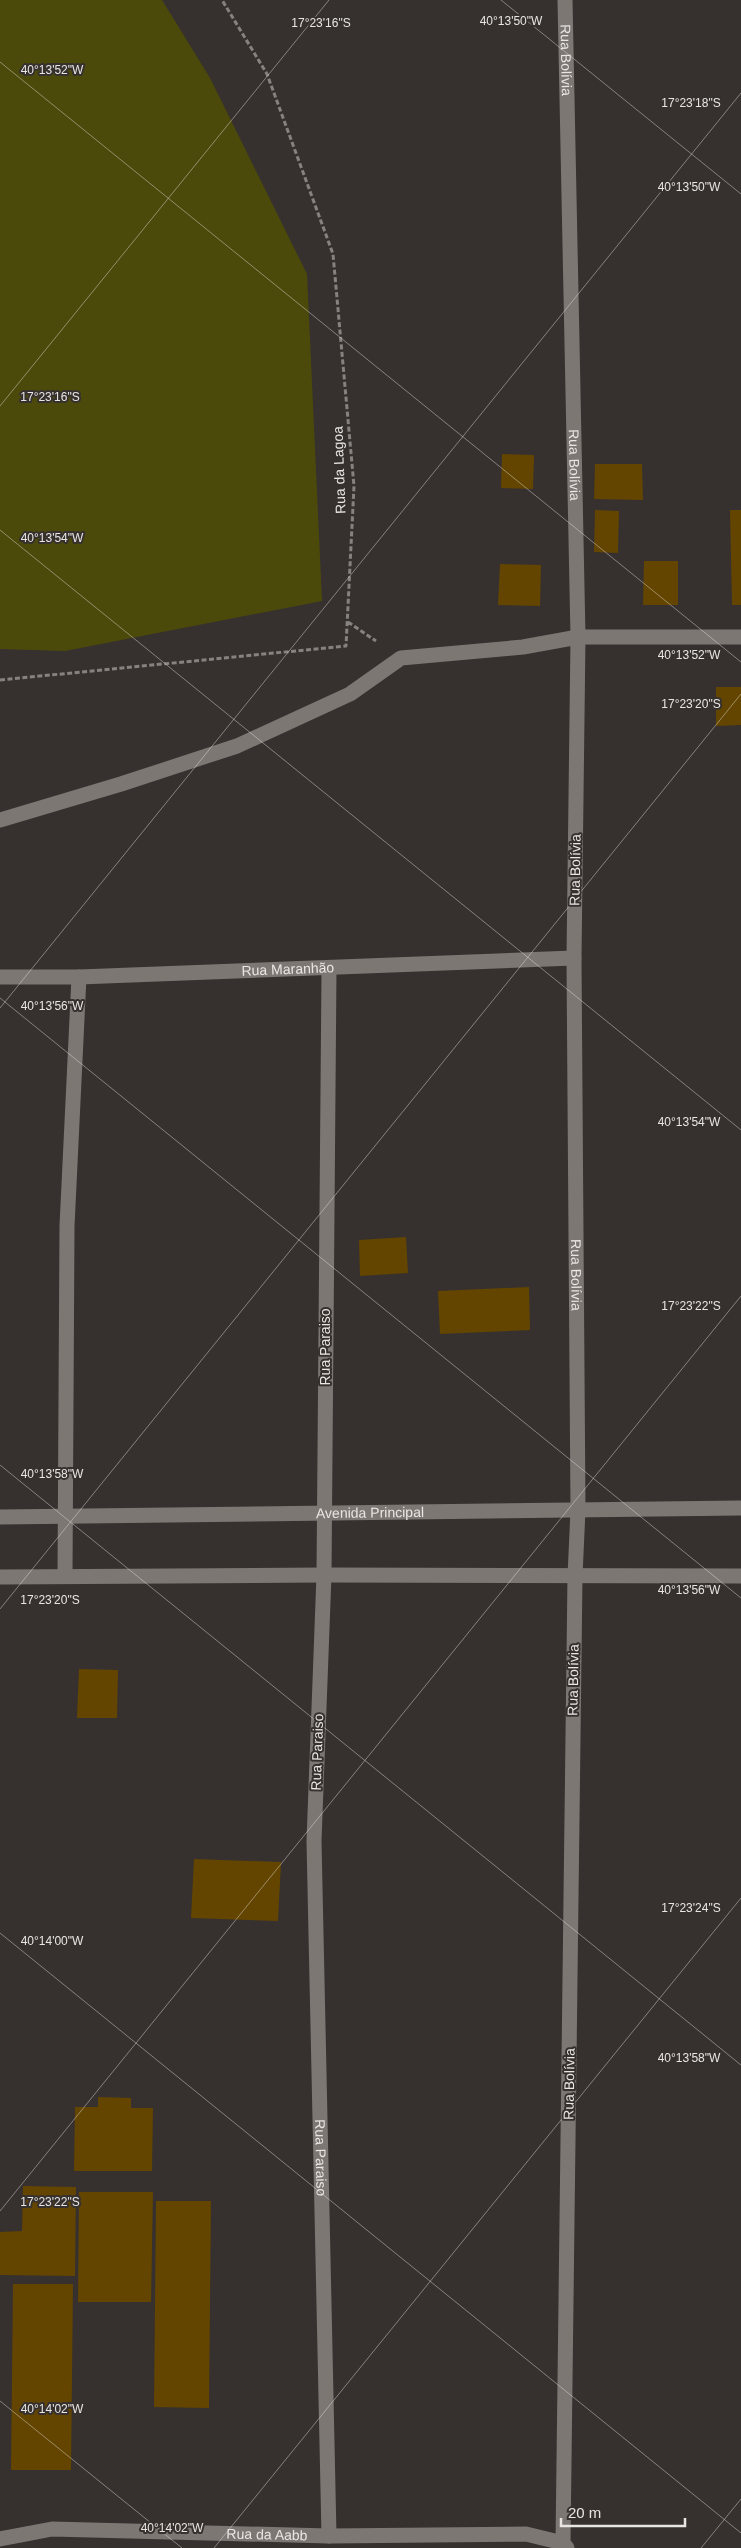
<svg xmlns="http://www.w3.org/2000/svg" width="741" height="2548" font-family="Arial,sans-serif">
  <rect width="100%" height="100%" fill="#36312e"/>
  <path fill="#4c4a0a" d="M 0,0 L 162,0 L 210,78 L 307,274 L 322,601 L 65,651 L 0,649 Z"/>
  <path fill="#634500" d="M 502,454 L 534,455 L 533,489 L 501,488 Z
    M 595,464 L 642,464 L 643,500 L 594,499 Z
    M 595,510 L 619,511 L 618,553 L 594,552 Z
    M 730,510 L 741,510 L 741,605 L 732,605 Z
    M 644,561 L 678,561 L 678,605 L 643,605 Z
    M 500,564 L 541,565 L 540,606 L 498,605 Z
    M 716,687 L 741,687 L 741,725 L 716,726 Z
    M 406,1237 L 408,1273 L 360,1276 L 359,1240 Z
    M 529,1287 L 530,1330 L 440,1334 L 438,1291 Z
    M 79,1669 L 118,1670 L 117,1718 L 77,1718 Z
    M 194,1859 L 281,1862 L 278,1921 L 191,1918 Z
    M 98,2097 L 131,2098 L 131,2108 L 153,2108 L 152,2171 L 74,2171 L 75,2107 L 98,2107 Z
    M 23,2186 L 76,2187 L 75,2276 L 0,2275 L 0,2232 L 22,2231 Z
    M 79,2192 L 153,2192 L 151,2302 L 78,2302 Z
    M 156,2201 L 211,2201 L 209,2408 L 154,2407 Z
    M 13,2284 L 73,2284 L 71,2470 L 11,2470 Z"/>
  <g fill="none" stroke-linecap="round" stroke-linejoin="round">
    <path stroke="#86827f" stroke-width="3" stroke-dasharray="5 2.5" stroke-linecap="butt" d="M 348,622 L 376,641
      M 0,680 L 346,646 L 354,486 L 333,254 L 267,74 L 222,0"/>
    <g stroke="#7d7774" stroke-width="15">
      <path id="s1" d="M 565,0 L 578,637 L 574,958 L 578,1510 L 575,1576 L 563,2543 L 567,2548"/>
      <path d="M 0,820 L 121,784 L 237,746 L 350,694 L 401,658 L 523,647 L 578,637 L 741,637"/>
      <path id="s2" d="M 329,969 L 324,1575 L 314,1841 L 329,2536"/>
      <path id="s3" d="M 0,977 L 79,977 L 574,958"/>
      <path d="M 65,1576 L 67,1226 L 79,977"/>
      <path id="s4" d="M 0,2539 L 52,2529 L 329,2536 L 526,2534 L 563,2543"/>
    </g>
    <g stroke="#7d7774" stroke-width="15">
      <path id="s5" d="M 0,1517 L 741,1508"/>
      <path d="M 0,1577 L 324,1575 L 741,1576"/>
    </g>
  </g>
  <path fill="none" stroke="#e8e5e3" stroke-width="1" stroke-opacity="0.45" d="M 501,0 L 741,194M 0,62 L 741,662M 0,406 L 329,0M 0,530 L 741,1130M 0,998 L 741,1598M 0,1008 L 741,93M 0,1465 L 741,2065M 0,1609 L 741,694M 0,1933 L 741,2533M 0,2211 L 741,1296M 0,2401 L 182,2548M 214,2548 L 741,1898M 701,2548 L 741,2499"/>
  <g text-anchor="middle" stroke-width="4" stroke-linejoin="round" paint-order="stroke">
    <g font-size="14" fill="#e8e5e3" stroke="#36312e">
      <text dy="5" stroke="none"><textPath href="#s1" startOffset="60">Rua Bolívia</textPath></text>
      <text dy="5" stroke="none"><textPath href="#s1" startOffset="465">Rua Bolívia</textPath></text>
      <text transform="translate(339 470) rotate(-92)" y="5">Rua da Lagoa</text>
      <text transform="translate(575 870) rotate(-89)" y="5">Rua Bolívia</text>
      <text dy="5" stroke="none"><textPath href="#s3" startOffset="288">Rua Maranhão</textPath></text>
      <text dy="5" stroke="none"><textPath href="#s1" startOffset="1275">Rua Bolívia</textPath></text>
      <text transform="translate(325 1347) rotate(-90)" y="5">Rua Paraiso</text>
      <text dy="5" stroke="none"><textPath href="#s5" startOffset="370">Avenida Principal</textPath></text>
      <text transform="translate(573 1680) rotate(-89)" y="5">Rua Bolívia</text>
      <text transform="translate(317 1752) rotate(-88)" y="5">Rua Paraiso</text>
      <text transform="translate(569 2084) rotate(-89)" y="5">Rua Bolívia</text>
      <text dy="5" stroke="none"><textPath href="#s2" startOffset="1189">Rua Paraiso</textPath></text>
      <text dy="5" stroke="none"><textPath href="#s4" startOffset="268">Rua da Aabb</textPath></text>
    </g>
  </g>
  <g font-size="12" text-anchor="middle" fill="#e8e5e3" stroke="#36312e" stroke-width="4" stroke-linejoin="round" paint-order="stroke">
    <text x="511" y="25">40°13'50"W</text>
    <text x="321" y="27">17°23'16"S</text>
    <text x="52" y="74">40°13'52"W</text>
    <text x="691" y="107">17°23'18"S</text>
    <text x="689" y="191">40°13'50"W</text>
    <text x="50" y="401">17°23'16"S</text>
    <text x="52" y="542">40°13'54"W</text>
    <text x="689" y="659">40°13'52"W</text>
    <text x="691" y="708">17°23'20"S</text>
    <text x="52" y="1010">40°13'56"W</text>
    <text x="689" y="1126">40°13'54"W</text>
    <text x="691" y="1310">17°23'22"S</text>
    <text x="52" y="1478">40°13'58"W</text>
    <text x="689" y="1594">40°13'56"W</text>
    <text x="50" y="1604">17°23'20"S</text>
    <text x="691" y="1912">17°23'24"S</text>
    <text x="52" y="1945">40°14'00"W</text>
    <text x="689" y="2062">40°13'58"W</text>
    <text x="50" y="2206">17°23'22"S</text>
    <text x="52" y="2413">40°14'02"W</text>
    <text x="172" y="2532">40°14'02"W</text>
  </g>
  <path d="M561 2518v8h124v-8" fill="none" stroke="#e8e5e3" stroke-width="2.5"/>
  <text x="568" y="2518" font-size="15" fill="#e8e5e3" stroke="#36312e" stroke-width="4" paint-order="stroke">20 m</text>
</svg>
